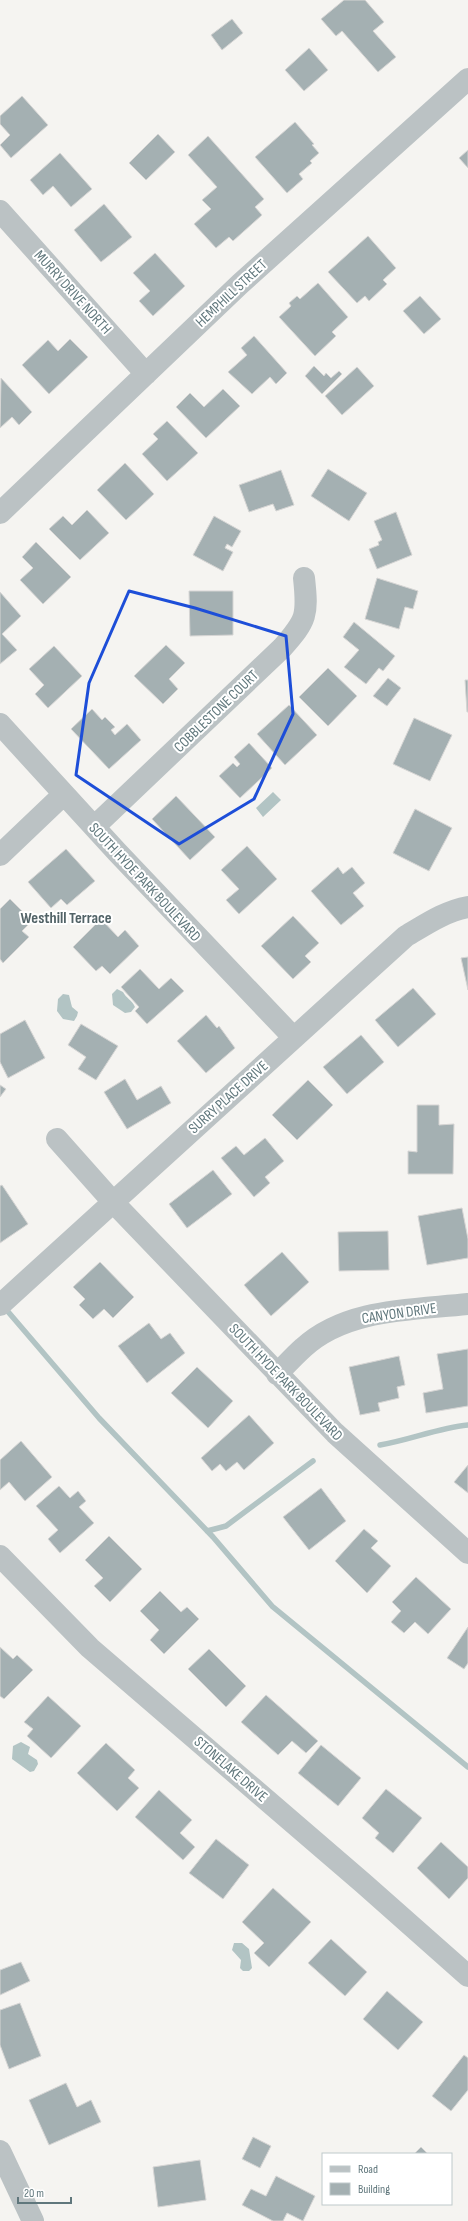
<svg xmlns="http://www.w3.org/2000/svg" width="468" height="2221" font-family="'Sofia Sans Condensed',sans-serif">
  <rect width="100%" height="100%" fill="#f5f4f1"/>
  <path fill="#b2c4c4" d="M 273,792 L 281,800 L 263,817 L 256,808 Z
    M 117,989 L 123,992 C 126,998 132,1000 135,1007 L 131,1012 L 125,1013 L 113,1005 L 112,994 Z
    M 63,994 L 69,995 L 72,1007 L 78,1012 L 77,1016 L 74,1021 L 63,1019 L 57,1011 L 58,999 Z
    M 21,1742 L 30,1747 L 28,1754 L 37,1760 L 38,1764 L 34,1771 L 30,1772 L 12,1759 L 13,1746 Z
    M 234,1943 L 242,1943 L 249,1949 L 252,1968 L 249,1971 L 243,1971 L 240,1968 L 241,1960 L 232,1950 Z"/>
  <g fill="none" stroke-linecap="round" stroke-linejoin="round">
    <path stroke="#b2c4c4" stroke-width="5.5" d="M 4,1307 L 99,1418 L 213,1537 L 272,1606 L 468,1767
      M 380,1445 C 410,1440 438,1428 468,1425
      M 207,1531 L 226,1526 L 313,1461"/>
  </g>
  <path fill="#a4b0b2" stroke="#d6d5d4" d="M 344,0 L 365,0 L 384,22 L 373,31 L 396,57 L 378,72 L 342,31 L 336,36 L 321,19 Z
    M 232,19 L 243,33 L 222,50 L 211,35 Z
    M 309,48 L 328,70 L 304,91 L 285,70 Z
    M 22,96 L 48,125 L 11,158 L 0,145 L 10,135 L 0,124 L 0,116 Z
    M 295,122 L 314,144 L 312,145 L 319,153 L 310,161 L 312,163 L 299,174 L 303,179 L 287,193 L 255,157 Z
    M 158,134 L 175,152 L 146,180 L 129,163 Z
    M 208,136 L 264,199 L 255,207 L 262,215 L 233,241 L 229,237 L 216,248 L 194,224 L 211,209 L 202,200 L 217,187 L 188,155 Z
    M 468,150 L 468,168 L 459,158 Z
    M 60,153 L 92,189 L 71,207 L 53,186 L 43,195 L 30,180 Z
    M 104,204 L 132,237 L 101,262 L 74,230 Z
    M 368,236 L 396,268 L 383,280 L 387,284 L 369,301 L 365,296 L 357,303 L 328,272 Z
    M 155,253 L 185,286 L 153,316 L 139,301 L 150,291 L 133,273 Z
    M 318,283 L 348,317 L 332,332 L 336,336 L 315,356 L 279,317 L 291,306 L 289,303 L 297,296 L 300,299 Z
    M 420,296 L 441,319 L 424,334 L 403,311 Z
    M 254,336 L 287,373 L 276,384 L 270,377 L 252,394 L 228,372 L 247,355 L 241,348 Z
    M 70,339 L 88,357 L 49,394 L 22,365 L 48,340 L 58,351 Z
    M 314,366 L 324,376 L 326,373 L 331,378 L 339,371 L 342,374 L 322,394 L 305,376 Z
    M 357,367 L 374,386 L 342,415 L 325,396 Z
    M 1,378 L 32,412 L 19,425 L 12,417 L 0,428 Z
    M 223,389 L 240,406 L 206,438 L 176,407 L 190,393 L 204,407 Z
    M 167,421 L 198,453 L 167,481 L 142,454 L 158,439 L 153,434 Z
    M 125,463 L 154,494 L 126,520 L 97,490 Z
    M 328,469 L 367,493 L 349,521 L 311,496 Z
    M 281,470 L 294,505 L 276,511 L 273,504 L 249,512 L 239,485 Z
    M 87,510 L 109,533 L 80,560 L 49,529 L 63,516 L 72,525 Z
    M 396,512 L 412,555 L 377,569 L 369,549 L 379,545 L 378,542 L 382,540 L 374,521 Z
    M 214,516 L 241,531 L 232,547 L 227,544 L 225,548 L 233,552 L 223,571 L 193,555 Z
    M 36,542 L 71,577 L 43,604 L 20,580 L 33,568 L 22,557 Z
    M 377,578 L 418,591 L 413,609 L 405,607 L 399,629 L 365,619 Z
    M 189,591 L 233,591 L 233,635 L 190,636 Z
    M 0,592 L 21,616 L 2,634 L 17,650 L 0,664 Z
    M 354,622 L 395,656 L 383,671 L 379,668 L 366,684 L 344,667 L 359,650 L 343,637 Z
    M 166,645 L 185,663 L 169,679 L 178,689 L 163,704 L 134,676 Z
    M 54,646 L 82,676 L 48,708 L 35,694 L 44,685 L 29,669 Z
    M 328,668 L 357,696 L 328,726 L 299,697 Z
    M 388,678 L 401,688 L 387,706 L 373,696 Z
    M 465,680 L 468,680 L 468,712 L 467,712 Z
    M 289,705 L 317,735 L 285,765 L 257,734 Z
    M 92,709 L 102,720 L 105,717 L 115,727 L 111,730 L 115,735 L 127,724 L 141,740 L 109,769 L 71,729 Z
    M 414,718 L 452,735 L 430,781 L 393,764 Z
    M 249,743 L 272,768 L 240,798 L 219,776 L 233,763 L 237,767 L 240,764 L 234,757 Z
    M 176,796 L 215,837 L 190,860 L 152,819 Z
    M 415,809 L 452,828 L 429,871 L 393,853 Z
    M 247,846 L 277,879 L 239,914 L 226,900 L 239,889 L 221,870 Z
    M 66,849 L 95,881 L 67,905 L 61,899 L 51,908 L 28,882 Z
    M 338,867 L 343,874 L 352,867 L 365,883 L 353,893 L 364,906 L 341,925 L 311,891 Z
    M 10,899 L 32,921 L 22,931 L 29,937 L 3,963 L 0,959 L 0,909 Z
    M 293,916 L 319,943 L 305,956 L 311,962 L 293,979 L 261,946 Z
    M 101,919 L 118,937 L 125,930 L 139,946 L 110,974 L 102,966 L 96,971 L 73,947 Z
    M 468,957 L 468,990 L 461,958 Z
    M 140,969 L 159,989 L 171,978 L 184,991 L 147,1024 L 135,1011 L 139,1007 L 121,987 Z
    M 413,988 L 436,1014 L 398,1047 L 375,1020 Z
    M 206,1015 L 217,1028 L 219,1026 L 235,1048 L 206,1073 L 177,1041 Z
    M 25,1020 L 45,1058 L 8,1078 L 0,1062 L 0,1034 Z
    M 81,1024 L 118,1046 L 96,1080 L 78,1069 L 86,1057 L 68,1045 Z
    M 361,1035 L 384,1062 L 347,1094 L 323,1067 Z
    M 125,1079 L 137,1100 L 161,1086 L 171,1103 L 127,1129 L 104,1092 Z
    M 308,1080 L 333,1105 L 297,1140 L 272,1115 Z
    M 0,1085 L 6,1089 L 0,1097 Z
    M 417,1105 L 439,1105 L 439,1125 L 454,1124 L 453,1174 L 408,1174 L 408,1151 L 417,1152 Z
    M 265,1138 L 284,1161 L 265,1177 L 270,1183 L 254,1197 L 221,1158 L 236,1146 L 244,1155 Z
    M 213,1170 L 232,1194 L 187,1228 L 169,1204 Z
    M 2,1185 L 28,1224 L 0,1243 L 0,1186 Z
    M 462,1208 L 468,1239 L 468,1258 L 427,1265 L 418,1216 Z
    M 388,1231 L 389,1270 L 339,1271 L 338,1232 Z
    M 282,1252 L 309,1282 L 271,1316 L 244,1285 Z
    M 100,1262 L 134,1297 L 113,1318 L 104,1309 L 93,1319 L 79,1305 L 85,1299 L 73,1287 Z
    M 149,1323 L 161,1339 L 170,1333 L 185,1353 L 147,1383 L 118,1346 Z
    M 468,1349 L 468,1406 L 426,1413 L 423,1393 L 443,1389 L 437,1354 Z
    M 399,1356 L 405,1385 L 397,1387 L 399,1398 L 378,1403 L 380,1411 L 360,1415 L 349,1367 Z
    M 197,1367 L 233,1401 L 208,1428 L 171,1393 Z
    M 249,1415 L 274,1443 L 244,1470 L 237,1462 L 226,1471 L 220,1464 L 212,1471 L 201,1458 Z
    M 21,1441 L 52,1477 L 25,1501 L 9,1482 L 0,1490 L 0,1460 Z
    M 468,1465 L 468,1493 L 454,1482 Z
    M 59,1486 L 70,1498 L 78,1491 L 86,1501 L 79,1507 L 94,1523 L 60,1553 L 48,1539 L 58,1530 L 36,1506 Z
    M 321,1488 L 346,1521 L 309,1550 L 283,1517 Z
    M 364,1529 L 378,1541 L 371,1548 L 391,1566 L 367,1593 L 335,1561 Z
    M 109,1536 L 142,1569 L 110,1602 L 94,1586 L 103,1578 L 85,1560 Z
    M 416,1577 L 451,1609 L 428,1634 L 415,1622 L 404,1633 L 391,1622 L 401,1611 L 392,1602 Z
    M 160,1591 L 181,1612 L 187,1607 L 199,1619 L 164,1654 L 150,1640 L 159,1630 L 140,1611 Z
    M 468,1627 L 468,1663 L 464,1669 L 447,1658 Z
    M 0,1647 L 13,1659 L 17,1655 L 33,1670 L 4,1699 L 0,1696 Z
    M 209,1649 L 246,1686 L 226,1707 L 188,1669 Z
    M 266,1695 L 318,1741 L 306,1753 L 292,1741 L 278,1755 L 241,1722 Z
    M 48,1696 L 81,1726 L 51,1758 L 27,1736 L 33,1729 L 24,1722 Z
    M 106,1743 L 135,1770 L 128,1778 L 139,1788 L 117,1811 L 77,1773 Z
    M 321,1745 L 361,1778 L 338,1806 L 298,1773 Z
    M 386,1789 L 422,1818 L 393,1853 L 375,1838 L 379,1833 L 362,1818 Z
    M 159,1790 L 192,1820 L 180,1833 L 195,1847 L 183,1860 L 135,1817 Z
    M 216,1839 L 249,1865 L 223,1899 L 189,1873 Z
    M 441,1842 L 468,1867 L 468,1878 L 449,1899 L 417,1868 Z
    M 273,1888 L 311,1922 L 269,1967 L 254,1953 L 264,1943 L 242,1922 Z
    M 331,1939 L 367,1972 L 345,1996 L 308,1963 Z
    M 21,1962 L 30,1981 L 0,1995 L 0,1970 Z
    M 387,1991 L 423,2022 L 398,2050 L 363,2019 Z
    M 20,2003 L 41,2056 L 9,2069 L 0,2045 L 0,2010 Z
    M 464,2055 L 468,2058 L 468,2090 L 451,2111 L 432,2096 Z
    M 66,2083 L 77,2107 L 91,2100 L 101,2122 L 49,2145 L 29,2100 Z
    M 253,2137 L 271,2146 L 260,2168 L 242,2159 Z
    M 421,2147 L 428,2154 L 414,2154 Z
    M 200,2160 L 206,2200 L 158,2207 L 153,2167 Z
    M 276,2176 L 315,2196 L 303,2221 L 287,2213 L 283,2221 L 273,2221 L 242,2205 L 251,2189 L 266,2196 Z"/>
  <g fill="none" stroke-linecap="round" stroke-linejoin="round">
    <path stroke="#bbc2c4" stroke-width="22" d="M 0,211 L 146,374
      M 0,513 L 240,284 L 468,79
      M 0,724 L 117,852 L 293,1037
      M 94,827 L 282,648 C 307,620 308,615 304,578
      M 0,855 L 64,794
      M 57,1139 L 113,1202 L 335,1433 L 468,1553
      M 0,1305 L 406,936 C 425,925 445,911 468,907
      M 277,1374 C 286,1365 294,1356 303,1348 C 346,1308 413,1310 468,1304
      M 0,1556 L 90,1648 L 363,1883 L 468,1976
      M 0,2151 L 33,2221"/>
  </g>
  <path fill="none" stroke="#1d4ed8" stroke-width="3" stroke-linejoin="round" d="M 129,591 L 195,608 L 286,636 L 293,714 L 254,799 L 179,844 L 76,775 L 89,683 Z"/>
  <g text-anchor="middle" stroke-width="4" stroke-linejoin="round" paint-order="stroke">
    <g font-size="15" fill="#60777c" stroke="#fff">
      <text transform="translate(73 292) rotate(48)" y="5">MURRY DRIVE NORTH</text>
      <text transform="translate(231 293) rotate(-43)" y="5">HEMPHILL STREET</text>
      <text transform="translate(216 711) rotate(-44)" y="5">COBBLESTONE COURT</text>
      <text transform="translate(145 882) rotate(47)" y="5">SOUTH HYDE PARK BOULEVARD</text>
      <text transform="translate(228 1097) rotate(-42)" y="5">SURRY PLACE DRIVE</text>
      <text transform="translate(399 1313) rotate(-8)" y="5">CANYON DRIVE</text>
      <text transform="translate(286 1382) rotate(46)" y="5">SOUTH HYDE PARK BOULEVARD</text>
      <text transform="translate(231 1769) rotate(41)" y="5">STONELAKE DRIVE</text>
    </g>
    <g font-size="16" font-weight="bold" fill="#526367" stroke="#fff">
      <text x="66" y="923">Westhill Terrace</text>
    </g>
  </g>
  <rect x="322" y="2153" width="130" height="52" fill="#ffffff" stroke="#bfc9cb"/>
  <rect x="330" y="2166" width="20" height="6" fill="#bbc2c4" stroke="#bfc9cb"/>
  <text x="358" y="2173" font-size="12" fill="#60777c">Road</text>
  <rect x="330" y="2183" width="20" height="12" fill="#a4b0b2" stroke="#bfc9cb"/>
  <text x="358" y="2193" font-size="12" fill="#60777c">Building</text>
  <path d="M18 2197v6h53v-6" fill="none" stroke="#60777c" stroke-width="2"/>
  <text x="24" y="2197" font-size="12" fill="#60777c" stroke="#ffffff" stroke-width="3" paint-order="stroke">20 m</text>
</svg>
